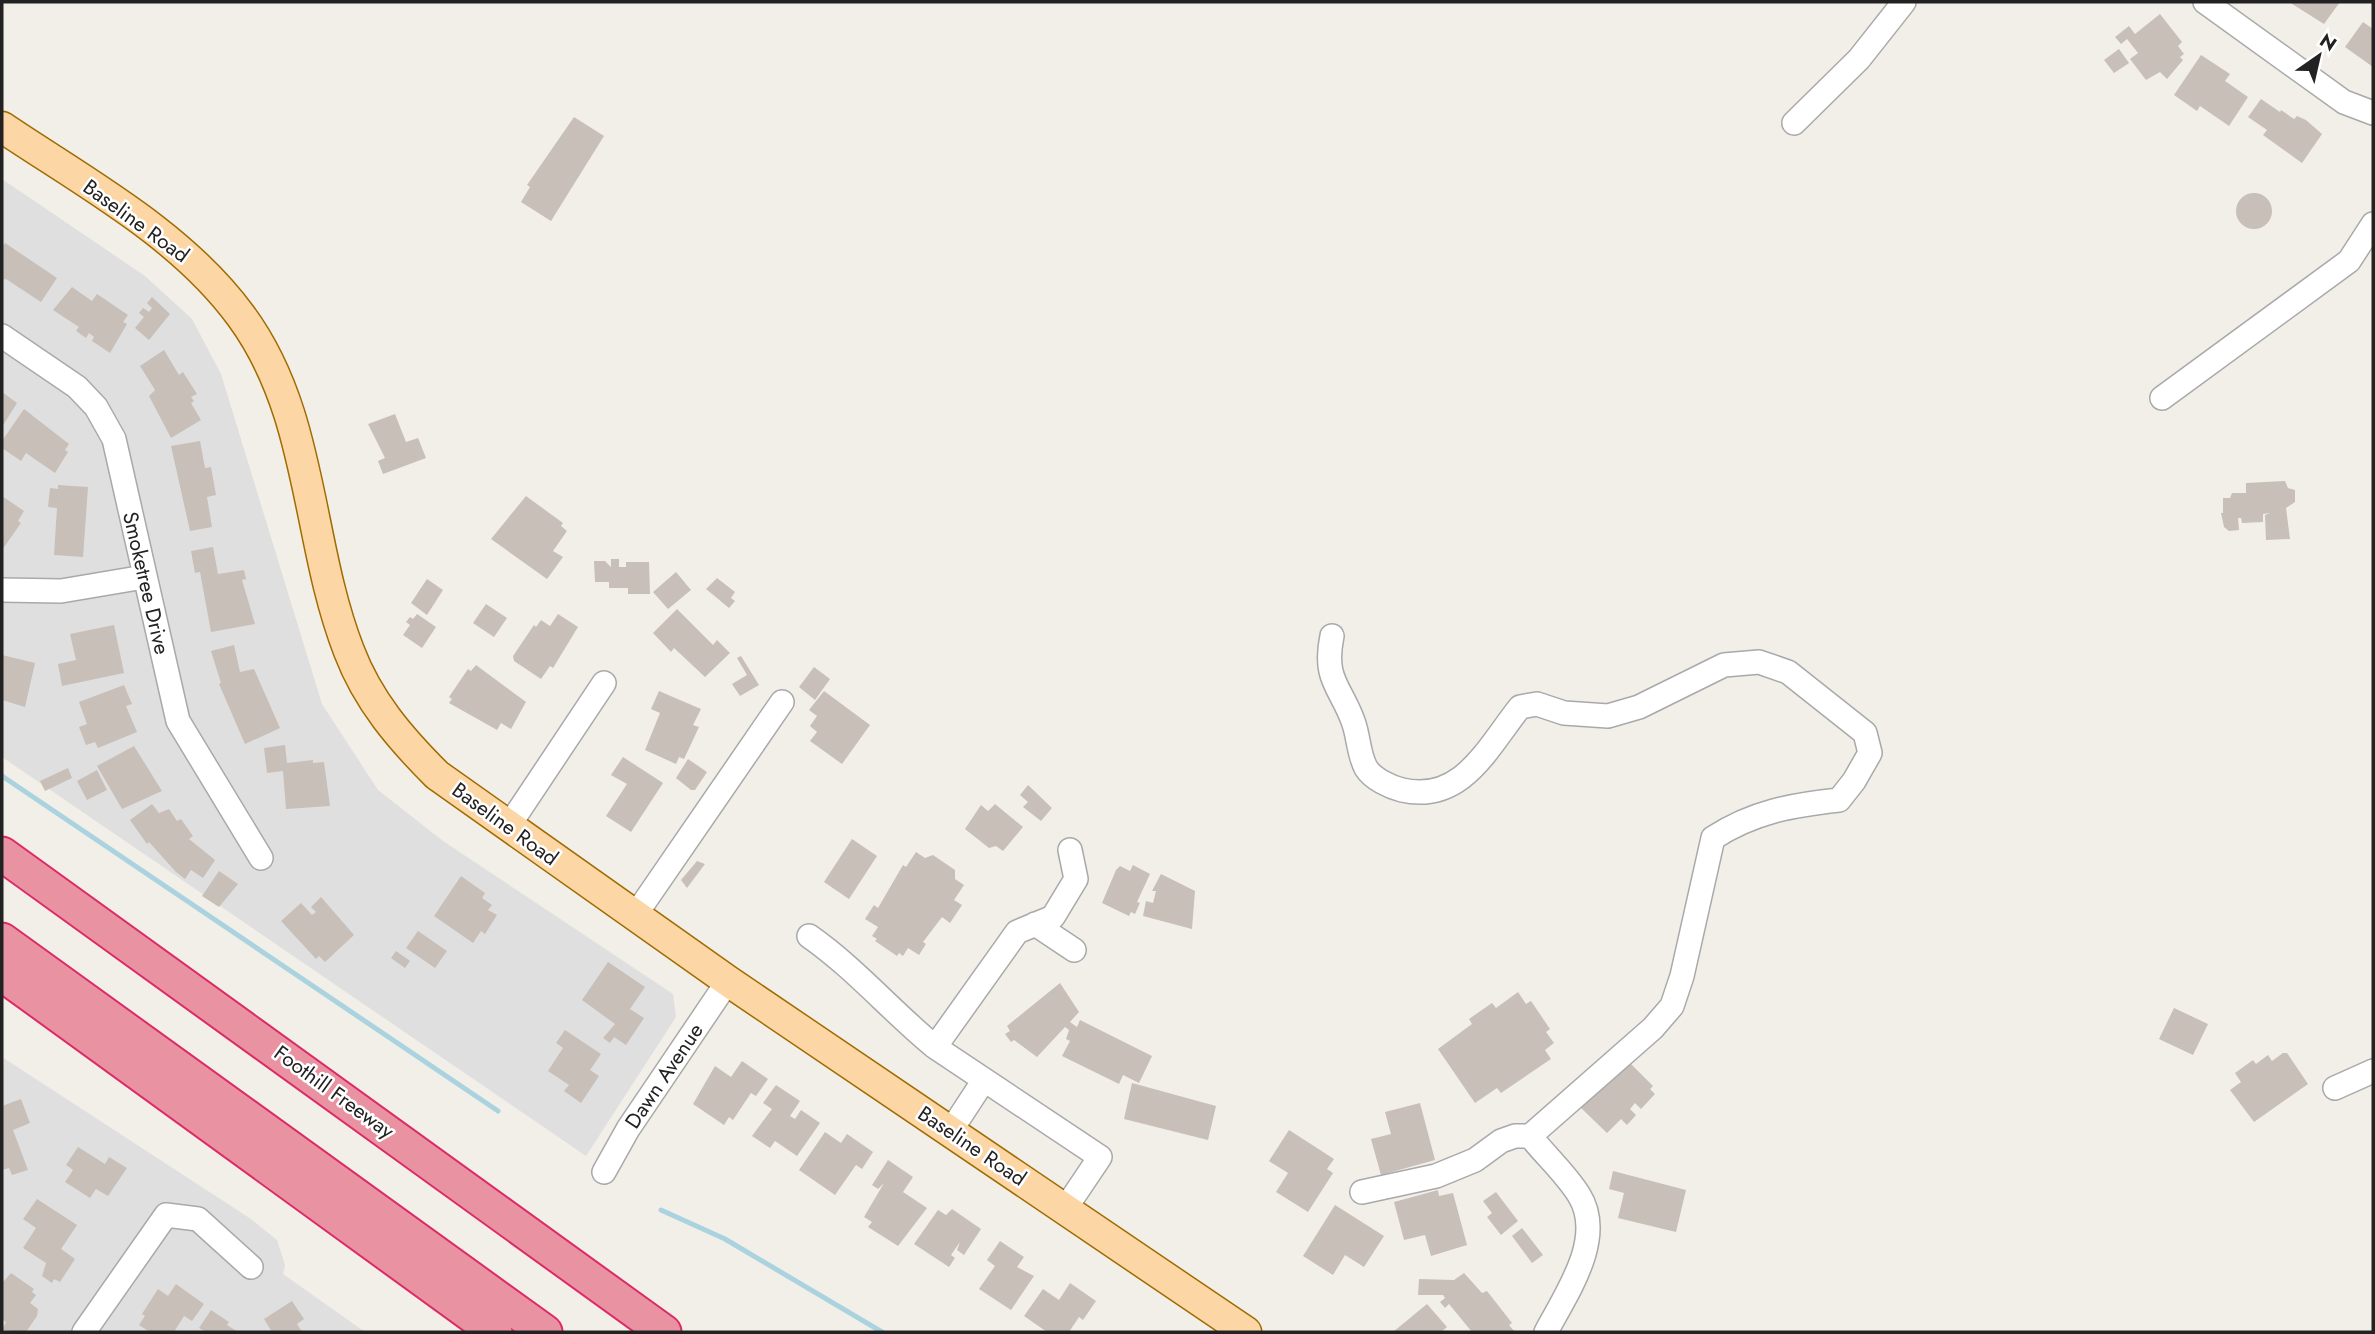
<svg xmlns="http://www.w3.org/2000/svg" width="2375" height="1334" font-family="Jost,sans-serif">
  <rect width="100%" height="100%" fill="#f2efe9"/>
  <path fill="#e0dfdf" d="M 2,179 L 145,276 L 192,319 L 221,374 L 322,704 L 378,790 L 443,841 L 673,994 L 676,1017 L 586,1156 L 2,757 Z
    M 2,1057 L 251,1219 L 277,1240 L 285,1265 L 283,1274 L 365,1332 L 2,1332 Z"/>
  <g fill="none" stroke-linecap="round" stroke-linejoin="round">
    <path stroke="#aad3df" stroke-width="5" d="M 2,776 L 498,1111
      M 661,1210 L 725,1239 L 882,1332"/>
  </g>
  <path fill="#c7bfb8" d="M 2289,2 L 2340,2 L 2324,24 Z
    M 2160,14 L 2182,42 L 2178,46 L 2184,54 L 2180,57 L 2183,60 L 2167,79 L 2160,72 L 2146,80 L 2130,59 L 2138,53 L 2127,39 L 2121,44 L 2115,37 L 2129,26 L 2135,34 Z
    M 2363,22 L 2373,29 L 2373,67 L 2345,47 Z
    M 2119,49 L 2129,63 L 2114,73 L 2104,60 Z
    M 2201,55 L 2230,74 L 2225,81 L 2248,97 L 2229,126 L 2200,106 L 2197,111 L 2174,95 Z
    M 2261,99 L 2280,112 L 2281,110 L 2294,119 L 2297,116 L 2306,120 L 2322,134 L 2302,163 L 2263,135 L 2267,130 L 2248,117 Z
    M 574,117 L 604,136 L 551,221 L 521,202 L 530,187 L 527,185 Z
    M2236 211a18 18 0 1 1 36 0a18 18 0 1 1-36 0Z
    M 5,243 L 57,278 L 41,302 L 6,279 L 2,280 L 2,248 Z
    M 72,287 L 92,301 L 97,294 L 128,315 L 123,322 L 127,324 L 110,353 L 92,341 L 94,337 L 89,333 L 86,338 L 76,331 L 79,327 L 53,310 Z
    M 152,297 L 170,314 L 149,340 L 135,328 L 144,317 L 139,313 L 143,308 L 149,312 L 152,308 L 147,303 Z
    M 164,350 L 179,375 L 183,372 L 197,394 L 191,397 L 194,401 L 191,403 L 201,420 L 171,438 L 149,396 L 155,390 L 140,366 Z
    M 2,392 L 17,403 L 2,427 Z
    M 24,409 L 69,444 L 65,450 L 68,452 L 55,473 L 26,453 L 21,461 L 2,448 L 2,441 Z
    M 395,414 L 406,442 L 418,438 L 426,458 L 383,474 L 378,461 L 385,458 L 368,424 Z
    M 200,441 L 205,468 L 211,467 L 216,495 L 207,497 L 212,527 L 190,531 L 171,446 Z
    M 2285,481 L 2288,488 L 2295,490 L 2295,502 L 2286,508 L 2290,539 L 2266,540 L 2265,515 L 2270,513 L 2263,514 L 2263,522 L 2242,523 L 2241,518 L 2238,518 L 2239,530 L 2229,531 L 2224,527 L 2221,513 L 2223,513 L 2223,498 L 2230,498 L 2232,493 L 2246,493 L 2246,483 Z
    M 58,485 L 88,487 L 83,557 L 54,555 L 57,508 L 48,507 L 50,488 L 58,489 Z
    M 2,496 L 24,511 L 18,521 L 21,523 L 2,550 Z
    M 526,496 L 563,523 L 561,526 L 567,531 L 553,551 L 563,557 L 547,579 L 491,539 Z
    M 213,547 L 218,574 L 244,570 L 246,579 L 242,580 L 255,624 L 211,632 L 200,572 L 195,573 L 191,551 Z
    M 611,559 L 619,559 L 619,567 L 626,567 L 626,562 L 649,562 L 650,594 L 628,594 L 628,588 L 609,588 L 609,582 L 595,582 L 594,561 L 605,561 L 611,567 Z
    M 676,572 L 691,590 L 668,609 L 653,592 Z
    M 717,578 L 735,592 L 731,598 L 735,601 L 729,608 L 706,589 Z
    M 427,579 L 443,590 L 427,615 L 411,603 Z
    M 486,604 L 507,618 L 494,637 L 473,623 Z
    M 677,609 L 713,645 L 717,640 L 730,653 L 705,677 L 674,648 L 671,652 L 653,633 Z
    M 417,614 L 436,627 L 422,648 L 403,635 L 410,625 L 406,622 L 410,617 L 413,619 Z
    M 558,614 L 578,627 L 553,668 L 550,666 L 541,679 L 514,661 L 513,656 L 534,625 L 536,627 L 541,620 L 550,626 Z
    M 114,625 L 124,673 L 62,686 L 58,664 L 76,660 L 70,634 Z
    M 234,645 L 240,672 L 254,669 L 280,728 L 245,744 L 219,684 L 221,683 L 211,651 Z
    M 2,655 L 35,663 L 25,707 L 2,700 Z
    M 741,656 L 759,685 L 740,696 L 732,684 L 747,675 L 737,658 Z
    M 476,665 L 526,702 L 511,729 L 501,723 L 497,730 L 449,703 L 452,699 L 449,697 L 468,669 L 471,671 Z
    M 814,667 L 830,679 L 815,700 L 799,687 Z
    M 124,685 L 132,704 L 126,706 L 137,732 L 98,748 L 95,742 L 86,745 L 79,727 L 87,724 L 79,702 Z
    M 659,691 L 701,709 L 693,725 L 699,727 L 684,759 L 679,757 L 676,764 L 645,750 L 660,713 L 651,709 Z
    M 824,691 L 870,725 L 842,764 L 810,741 L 817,732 L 810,726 L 817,716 L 809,710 Z
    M 285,745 L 287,763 L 313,760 L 313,763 L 324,762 L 330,806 L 286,809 L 283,771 L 267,773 L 264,748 Z
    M 134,746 L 162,791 L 122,809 L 97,766 Z
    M 623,757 L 663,783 L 631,832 L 606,816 L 627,784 L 611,775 Z
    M 688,759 L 707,772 L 695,790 L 691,790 L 676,778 Z
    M 68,768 L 72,778 L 45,791 L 40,781 Z
    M 97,770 L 107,790 L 87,800 L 77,781 Z
    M 1028,785 L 1052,808 L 1041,821 L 1023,807 L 1028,802 L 1020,795 Z
    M 152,804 L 159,813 L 169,809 L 177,821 L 181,819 L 193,836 L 189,839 L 215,860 L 203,878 L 191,870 L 185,879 L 176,872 L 149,842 L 147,844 L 130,820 Z
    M 995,804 L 1023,827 L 1003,851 L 996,846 L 989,848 L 965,829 L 981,805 L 988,811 Z
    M 852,839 L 877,856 L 849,899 L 824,882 Z
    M 916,852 L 925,858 L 933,855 L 955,870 L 955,879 L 964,885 L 954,900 L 962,905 L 950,923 L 942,917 L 923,942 L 926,944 L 919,955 L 908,948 L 903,956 L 899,953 L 897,956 L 875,941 L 877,939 L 872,936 L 878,927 L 865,919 L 874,905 L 878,908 L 903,865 L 906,867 Z
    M 697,861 L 705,864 L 687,888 L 681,880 Z
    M 1133,865 L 1150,874 L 1137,902 L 1140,903 L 1135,914 L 1131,912 L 1129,916 L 1102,903 L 1116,870 L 1120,866 L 1130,871 Z
    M 219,871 L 238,884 L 219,907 L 202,896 Z
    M 1161,874 L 1195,891 L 1192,929 L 1143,916 L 1146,901 L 1153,903 L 1156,891 L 1152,891 Z
    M 461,876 L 485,893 L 482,898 L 492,905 L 488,910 L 497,915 L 485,934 L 481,931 L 473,943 L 434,916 Z
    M 321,897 L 354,935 L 325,962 L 319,956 L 316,959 L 281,921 L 301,903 L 312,915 L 316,912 L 311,907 Z
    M 418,931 L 447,951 L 435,968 L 406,948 Z
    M 396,951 L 410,961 L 405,968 L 391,958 Z
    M 608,962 L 645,987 L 630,1009 L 644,1018 L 626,1045 L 614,1037 L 610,1043 L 603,1038 L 615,1024 L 582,1000 Z
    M 1060,983 L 1079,1012 L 1070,1022 L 1077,1027 L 1080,1020 L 1152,1056 L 1139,1083 L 1123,1075 L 1119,1084 L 1062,1056 L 1070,1041 L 1066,1039 L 1069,1030 L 1065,1027 L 1037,1057 L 1014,1040 L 1011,1042 L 1005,1034 L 1010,1031 L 1007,1026 Z
    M 1518,992 L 1526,1004 L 1531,1001 L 1550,1029 L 1546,1032 L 1554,1043 L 1545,1050 L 1551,1059 L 1501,1093 L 1497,1088 L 1475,1103 L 1438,1049 L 1472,1024 L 1469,1019 L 1492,1003 L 1496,1008 Z
    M 2174,1008 L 2208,1024 L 2193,1055 L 2159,1039 Z
    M 565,1030 L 601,1054 L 590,1070 L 599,1076 L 581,1103 L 564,1091 L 569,1085 L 548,1071 L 563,1048 L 556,1043 Z
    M 2283,1053 L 2287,1053 L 2308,1084 L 2254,1122 L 2230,1090 L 2241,1082 L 2235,1073 L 2253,1060 L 2256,1064 L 2268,1055 L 2272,1061 Z
    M 1627,1060 L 1653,1086 L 1650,1089 L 1655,1094 L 1641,1109 L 1635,1103 L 1630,1109 L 1636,1115 L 1627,1125 L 1621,1119 L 1607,1133 L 1581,1108 Z
    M 742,1061 L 768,1079 L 756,1096 L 751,1093 L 733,1120 L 729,1117 L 724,1125 L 693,1104 L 715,1066 L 731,1077 Z
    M 1132,1083 L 1216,1106 L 1208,1140 L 1124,1119 Z
    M 776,1085 L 800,1101 L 790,1116 L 795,1119 L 801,1110 L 820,1123 L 797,1156 L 775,1141 L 770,1148 L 752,1136 L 772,1109 L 763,1103 Z
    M 21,1099 L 30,1123 L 13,1130 L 28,1170 L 12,1175 L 9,1168 L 2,1170 L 2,1106 Z
    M 1420,1103 L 1435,1160 L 1381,1175 L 1371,1139 L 1391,1134 L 1385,1112 Z
    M 1289,1130 L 1334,1159 L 1327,1169 L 1333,1173 L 1308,1212 L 1276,1192 L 1288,1173 L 1269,1161 Z
    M 825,1132 L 841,1143 L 847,1134 L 873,1152 L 862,1169 L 856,1165 L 835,1195 L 799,1170 Z
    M 78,1147 L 105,1164 L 109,1157 L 127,1168 L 108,1196 L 96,1189 L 90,1198 L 65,1182 L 73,1170 L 66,1165 Z
    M 888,1160 L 913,1177 L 903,1192 L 927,1208 L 898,1246 L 868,1227 L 872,1222 L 864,1217 L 884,1183 L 878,1189 L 872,1185 Z
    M 1613,1171 L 1686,1190 L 1676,1232 L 1618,1218 L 1624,1193 L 1609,1189 Z
    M 1438,1190 L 1439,1196 L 1453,1193 L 1467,1245 L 1431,1256 L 1425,1235 L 1404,1240 L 1394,1202 Z
    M 1496,1192 L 1518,1221 L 1501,1235 L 1487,1217 L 1492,1213 L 1483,1201 Z
    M 37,1199 L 77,1225 L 61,1249 L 75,1259 L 60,1282 L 54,1279 L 52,1283 L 42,1276 L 46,1263 L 23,1248 L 36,1228 L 23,1219 Z
    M 1335,1205 L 1384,1236 L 1364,1267 L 1345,1255 L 1333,1275 L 1303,1256 Z
    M 952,1209 L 981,1229 L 964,1255 L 957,1250 L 960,1242 L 951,1255 L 955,1258 L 949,1267 L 914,1244 L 938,1210 L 946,1215 Z
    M 1522,1228 L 1543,1255 L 1532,1263 L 1512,1236 Z
    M 1000,1241 L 1024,1257 L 1017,1267 L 1034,1276 L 1011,1310 L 979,1289 L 995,1266 L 987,1260 Z
    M 11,1273 L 34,1289 L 32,1292 L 36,1295 L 30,1303 L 38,1309 L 37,1316 L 26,1332 L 2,1330 L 6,1322 L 2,1319 L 2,1283 Z
    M 1464,1273 L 1482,1293 L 1487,1291 L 1512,1323 L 1509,1325 L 1515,1332 L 1472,1332 L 1449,1304 L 1445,1308 L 1440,1302 L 1445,1298 L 1443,1295 L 1418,1295 L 1419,1279 L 1454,1280 Z
    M 1070,1283 L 1096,1301 L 1083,1320 L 1079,1317 L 1069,1332 L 1047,1332 L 1024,1316 L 1043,1289 L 1059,1300 Z
    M 176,1284 L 204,1304 L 192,1321 L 184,1316 L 174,1332 L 150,1332 L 139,1325 L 145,1316 L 142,1314 L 158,1289 L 168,1296 Z
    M 292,1301 L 304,1319 L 297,1324 L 302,1332 L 272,1332 L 264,1319 Z
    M 1427,1304 L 1447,1327 L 1441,1332 L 1393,1332 Z
    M 211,1310 L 229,1322 L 227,1325 L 238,1332 L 206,1332 L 199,1328 Z"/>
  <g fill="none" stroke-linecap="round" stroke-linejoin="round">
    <defs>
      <path id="minor" d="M 2205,2 L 2344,102 L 2373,113
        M 1794,123 L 1859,59 L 1904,2
        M 2,336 L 77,387 L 96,407 L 114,439 L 178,721 L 261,858
        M 2162,398 L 2349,261 L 2373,224
        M 2,590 L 61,591 L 144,577
        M 1332,636 C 1323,679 1340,686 1353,721 C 1359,737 1358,753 1366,768 C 1373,779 1390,787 1402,790 C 1462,804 1488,747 1520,707 L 1537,704 L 1564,713 L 1608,716 L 1639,707 L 1724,665 L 1759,662 L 1788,672 L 1865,733 L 1870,753 L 1854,781 L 1839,800 C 1792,805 1753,812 1713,838 L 1682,976 L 1672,1006 L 1653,1028 L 1530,1136 L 1515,1136 L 1501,1141 L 1475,1160 L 1436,1176 L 1362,1192
        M 508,827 L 604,683
        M 634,917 L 782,702
        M 1035,924 L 1074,950
        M 809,936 C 856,969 891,1011 935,1047
        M 2335,1088 L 2373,1071
        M 950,1132 L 984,1080
        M 1530,1136 C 1546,1156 1566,1174 1579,1195 C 1606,1238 1566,1294 1546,1332
        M 604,1172 L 628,1129 L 728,981
        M 1065,1209 L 1100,1157 L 935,1047 L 1017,932 L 1053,917 L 1076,879 L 1070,850
        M 84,1332 L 166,1215 L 198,1219 L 251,1267"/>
      <path id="major" d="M 2,127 C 85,183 181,234 241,316 C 314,415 306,541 349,651 C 368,701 400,738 437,775 L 728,981 L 1246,1332"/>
      <path id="highway" d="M 2,854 L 664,1332
        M 2,940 L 545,1332
        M 2,974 L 495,1332"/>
    </defs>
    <use href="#minor" stroke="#a9a9a9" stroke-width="26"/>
    <use href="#major" stroke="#a06b00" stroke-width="33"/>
    <use href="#highway" stroke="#dc2a67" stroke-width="37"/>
    <use href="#minor" stroke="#fff" stroke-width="23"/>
    <use href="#major" stroke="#fcd6a4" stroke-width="30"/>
    <use href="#highway" stroke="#e892a2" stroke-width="33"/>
  </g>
  <g text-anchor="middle" stroke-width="5" stroke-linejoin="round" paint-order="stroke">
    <g font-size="21" fill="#222" stroke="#fff">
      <text transform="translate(136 221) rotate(36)" y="7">Baseline Road</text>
      <text transform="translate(146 583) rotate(77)" y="7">Smoketree Drive</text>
      <text transform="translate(505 824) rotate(36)" y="7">Baseline Road</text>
      <text transform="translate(664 1076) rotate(-56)" y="7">Dawn Avenue</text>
      <text transform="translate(334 1092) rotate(36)" y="7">Foothill Freeway</text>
      <text transform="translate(972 1146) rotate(34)" y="7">Baseline Road</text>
    </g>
  </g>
  <rect width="2375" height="1334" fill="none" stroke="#222222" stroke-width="7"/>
  <g transform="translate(2319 56) rotate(34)" stroke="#ffffff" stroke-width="5" paint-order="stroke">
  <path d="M0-5L12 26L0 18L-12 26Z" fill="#222222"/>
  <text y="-10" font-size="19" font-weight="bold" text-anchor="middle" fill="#222222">N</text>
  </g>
</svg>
